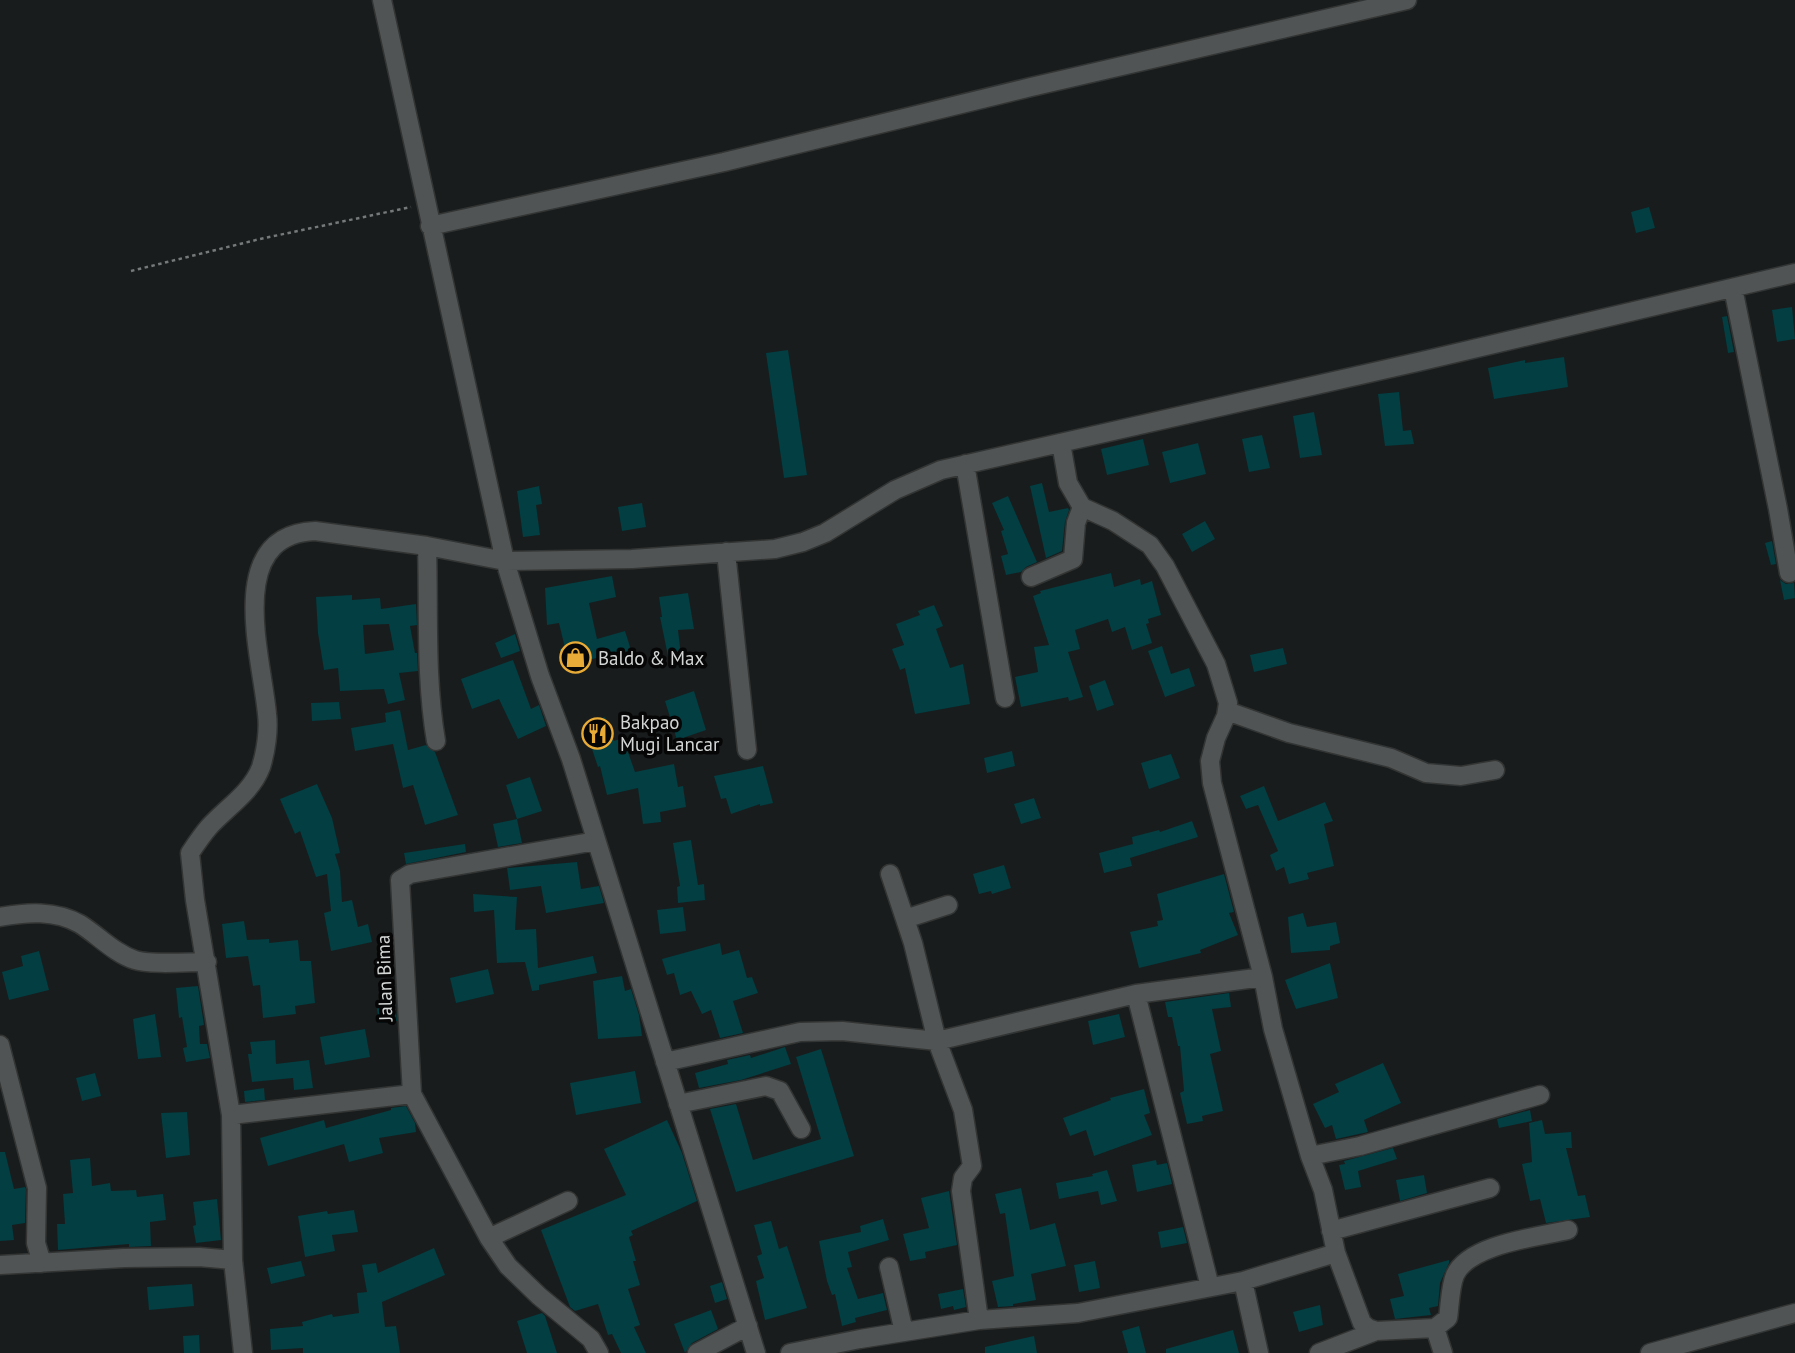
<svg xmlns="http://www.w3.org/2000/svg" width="1795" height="1353" font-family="'PT Sans',sans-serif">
  <rect width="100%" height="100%" fill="#191c1c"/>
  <path fill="#023e42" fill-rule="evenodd" d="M 1649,207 L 1655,228 L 1636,233 L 1631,212 Z
    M 1792,307 L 1795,339 L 1777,342 L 1772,310 Z
    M 1727,316 L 1734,352 L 1728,353 L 1722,317 Z
    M 788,350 L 807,475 L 784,478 L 766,353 Z
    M 1564,357 L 1568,387 L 1494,399 L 1488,368 L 1525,360 L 1525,363 Z
    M 1399,392 L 1403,431 L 1411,430 L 1414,444 L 1385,446 L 1378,394 Z
    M 1314,412 L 1322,455 L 1300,458 L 1293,416 Z
    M 1262,435 L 1270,468 L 1249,472 L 1242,439 Z
    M 1143,439 L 1149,465 L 1107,475 L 1101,449 Z
    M 1198,443 L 1206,474 L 1170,483 L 1162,452 Z
    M 1042,483 L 1049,512 L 1068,508 L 1069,510 L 1065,522 L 1062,551 L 1046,558 L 1030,486 Z
    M 539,486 L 542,504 L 536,505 L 540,535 L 523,537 L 517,491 Z
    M 1008,496 L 1037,562 L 1026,567 L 1021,572 L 1006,575 L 1001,556 L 1008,554 L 1001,531 L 1004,530 L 992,503 Z
    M 642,503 L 646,527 L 622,531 L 618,507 Z
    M 1205,521 L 1215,539 L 1192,552 L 1182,534 Z
    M 1772,541 L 1776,564 L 1771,565 L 1765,543 Z
    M 1111,573 L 1114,587 L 1140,579 L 1141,585 L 1152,581 L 1161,615 L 1148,619 L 1149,623 L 1146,624 L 1152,643 L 1132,650 L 1125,627 L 1112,632 L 1108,619 L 1075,630 L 1080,649 L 1068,652 L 1083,697 L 1069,701 L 1068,697 L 1021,707 L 1015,677 L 1038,672 L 1034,647 L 1049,645 L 1033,596 L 1041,593 L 1040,591 Z
    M 612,576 L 616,597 L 589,603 L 597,639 L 625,631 L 631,650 L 614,655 L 614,653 L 564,667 L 560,649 L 565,648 L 559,623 L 547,625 L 545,588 Z
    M 1780,580 L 1786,584 L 1794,583 L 1795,598 L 1784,600 Z
    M 688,593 L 694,629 L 678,630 L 681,655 L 668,656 L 660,617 L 662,617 L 659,597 Z
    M 352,595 L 352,600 L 380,598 L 381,609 L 416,604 L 417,625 L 410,626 L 415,653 L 417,653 L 418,671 L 399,673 L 405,700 L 388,704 L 384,689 L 340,691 L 338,668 L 324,670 L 318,633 L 316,597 ZM 389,624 L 394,650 L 365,654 L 363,625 Z
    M 934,605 L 943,626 L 936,629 L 950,668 L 963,664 L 970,704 L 915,714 L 905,668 L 900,670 L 892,649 L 904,645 L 896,624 L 920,615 L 918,611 Z
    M 515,634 L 520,651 L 501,658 L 495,643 Z
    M 1162,646 L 1171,674 L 1189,668 L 1195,686 L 1165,697 L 1148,651 Z
    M 1283,648 L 1287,664 L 1254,672 L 1250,655 Z
    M 513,660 L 531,709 L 539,705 L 546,726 L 518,739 L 499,699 L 472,709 L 461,679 Z
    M 1105,680 L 1114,705 L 1097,711 L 1089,686 Z
    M 694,691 L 706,730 L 677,740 L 665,701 Z
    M 339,702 L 341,719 L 312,721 L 311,703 Z
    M 400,710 L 408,750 L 426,745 L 435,752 L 458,815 L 425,825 L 413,785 L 403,788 L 393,744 L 355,751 L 351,728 L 386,722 L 385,713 Z
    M 605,717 L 614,741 L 623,738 L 635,772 L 674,764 L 678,787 L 683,786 L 686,807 L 660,812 L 661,822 L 643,824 L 638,788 L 607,795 L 600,766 L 598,767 L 592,749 L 599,747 L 589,723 Z
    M 1012,751 L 1015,766 L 987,773 L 984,758 Z
    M 1171,754 L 1180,778 L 1149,789 L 1141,763 Z
    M 763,766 L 773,803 L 760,806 L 760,804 L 731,814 L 726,798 L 721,799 L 714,776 Z
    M 530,777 L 542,811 L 517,819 L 506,785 Z
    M 317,784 L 332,818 L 340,853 L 335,854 L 340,871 L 342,902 L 352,900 L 358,927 L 368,924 L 372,942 L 331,951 L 324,913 L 331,911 L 327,874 L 316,877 L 300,831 L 295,834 L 280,799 Z
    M 1264,786 L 1278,821 L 1325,802 L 1333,821 L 1324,824 L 1334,866 L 1307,873 L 1309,879 L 1289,884 L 1284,867 L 1276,871 L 1270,855 L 1278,851 L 1258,805 L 1246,809 L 1240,796 Z
    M 1034,798 L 1041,818 L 1021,824 L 1014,804 Z
    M 517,819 L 522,843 L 498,847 L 493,824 Z
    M 1192,821 L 1198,837 L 1130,858 L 1132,866 L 1104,873 L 1099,853 L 1133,844 L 1132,837 L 1159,830 L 1160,832 Z
    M 691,840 L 698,885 L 704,884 L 705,900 L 678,903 L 677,887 L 680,886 L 673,843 Z
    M 465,844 L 466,852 L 406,864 L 404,853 Z
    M 577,862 L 581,889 L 599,886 L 604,903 L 546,913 L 541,886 L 510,890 L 507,868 Z
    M 1004,865 L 1011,888 L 992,894 L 991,891 L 979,894 L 973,874 Z
    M 1224,874 L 1234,912 L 1229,913 L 1238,935 L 1200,950 L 1201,953 L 1139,968 L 1130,932 L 1158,926 L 1157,921 L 1163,920 L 1157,894 Z
    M 473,894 L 517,897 L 515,930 L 536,929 L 538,968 L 593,956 L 597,973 L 539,985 L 539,990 L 532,991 L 525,962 L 497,963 L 494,910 L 474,912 Z
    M 683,907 L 686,931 L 660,934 L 657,910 Z
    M 1303,913 L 1307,927 L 1336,922 L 1340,943 L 1330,946 L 1330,950 L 1291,953 L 1288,917 Z
    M 244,921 L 247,940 L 269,939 L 269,943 L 298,940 L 300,961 L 311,961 L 315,1003 L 295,1006 L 296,1014 L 263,1018 L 260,985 L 253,986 L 248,956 L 226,958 L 222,924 Z
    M 720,943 L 722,955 L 739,950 L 747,978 L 752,977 L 758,993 L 733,1001 L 743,1033 L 720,1038 L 711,1010 L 702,1014 L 691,991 L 680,995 L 674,973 L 667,975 L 662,959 Z
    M 39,951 L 49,990 L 9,1000 L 2,972 L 23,966 L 21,956 Z
    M 1330,963 L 1338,998 L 1296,1009 L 1285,980 Z
    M 488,969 L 494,994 L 456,1003 L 450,978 Z
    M 622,976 L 625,991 L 631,989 L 639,1015 L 642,1036 L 598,1039 L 593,981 Z
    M 198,986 L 204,1025 L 199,1026 L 200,1044 L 207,1044 L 210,1058 L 186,1062 L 183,1048 L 187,1047 L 182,1017 L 179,1018 L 176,988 Z
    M 1229,993 L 1231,1007 L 1212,1009 L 1221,1051 L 1210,1054 L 1223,1111 L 1202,1116 L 1203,1121 L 1187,1124 L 1180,1093 L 1184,1091 L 1180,1046 L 1178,1046 L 1172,1017 L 1168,1017 L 1165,1002 Z
    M 395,1000 L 397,1021 L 379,1023 L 376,1002 Z
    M 155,1014 L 161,1057 L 138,1059 L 133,1019 Z
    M 1119,1014 L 1125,1037 L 1093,1045 L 1088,1021 Z
    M 365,1029 L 370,1057 L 325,1065 L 320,1037 Z
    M 275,1040 L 276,1064 L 309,1060 L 313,1088 L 294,1090 L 293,1078 L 252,1082 L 248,1054 L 252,1054 L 250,1042 Z
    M 785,1047 L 791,1064 L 741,1080 L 699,1088 L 695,1073 L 728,1064 L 727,1060 L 750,1055 L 751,1058 Z
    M 821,1049 L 854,1156 L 736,1192 L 710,1109 L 736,1104 L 753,1160 L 821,1139 L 796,1057 Z
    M 1383,1063 L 1401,1103 L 1364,1120 L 1368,1132 L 1336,1139 L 1332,1125 L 1325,1128 L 1313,1104 L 1339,1092 L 1335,1084 Z
    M 635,1071 L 641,1103 L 576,1115 L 570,1083 Z
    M 95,1073 L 101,1096 L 82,1101 L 76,1078 Z
    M 264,1088 L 265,1100 L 245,1102 L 244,1091 Z
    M 1144,1089 L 1150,1113 L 1144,1115 L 1152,1135 L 1094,1156 L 1086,1130 L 1070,1136 L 1063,1118 L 1111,1100 L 1110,1098 Z
    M 406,1106 L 415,1123 L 416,1132 L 379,1138 L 383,1153 L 349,1162 L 344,1144 L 268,1166 L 260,1138 L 324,1120 L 326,1128 L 391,1110 L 391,1108 Z
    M 1530,1110 L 1532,1121 L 1499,1128 L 1497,1119 Z
    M 187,1112 L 190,1155 L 166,1158 L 161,1113 Z
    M 667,1120 L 682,1153 L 697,1201 L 631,1231 L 633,1235 L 629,1237 L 636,1261 L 633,1261 L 640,1285 L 628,1289 L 640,1325 L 634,1327 L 646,1353 L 621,1353 L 612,1334 L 608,1335 L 598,1304 L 575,1311 L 570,1307 L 541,1230 L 626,1195 L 604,1149 Z
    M 1542,1120 L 1545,1134 L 1571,1132 L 1572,1148 L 1566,1148 L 1578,1196 L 1585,1195 L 1590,1217 L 1546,1223 L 1540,1199 L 1530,1201 L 1522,1164 L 1532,1162 L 1529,1123 Z
    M 1393,1148 L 1397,1159 L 1358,1171 L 1361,1187 L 1345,1190 L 1339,1165 L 1345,1164 L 1344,1161 Z
    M 0,1152 L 5,1152 L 14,1189 L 25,1187 L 26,1189 L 25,1223 L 12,1225 L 14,1240 L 0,1241 Z
    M 90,1158 L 92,1186 L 110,1183 L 111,1191 L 136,1190 L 137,1197 L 163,1194 L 166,1220 L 150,1222 L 151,1246 L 129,1247 L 129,1244 L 58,1250 L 57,1224 L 65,1224 L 63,1194 L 73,1193 L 70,1160 Z
    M 1156,1160 L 1157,1165 L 1167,1163 L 1172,1184 L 1137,1192 L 1132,1165 Z
    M 1107,1170 L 1117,1201 L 1101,1205 L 1098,1191 L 1059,1199 L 1056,1183 L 1093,1176 L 1092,1174 Z
    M 1424,1175 L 1427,1193 L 1400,1201 L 1396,1180 Z
    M 1021,1188 L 1030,1230 L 1055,1223 L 1066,1266 L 1031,1274 L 1036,1300 L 1013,1304 L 1013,1306 L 998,1307 L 992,1281 L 1014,1276 L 1005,1213 L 1000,1214 L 995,1194 Z
    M 949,1191 L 957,1245 L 925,1252 L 926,1258 L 910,1261 L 903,1234 L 929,1228 L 921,1198 Z
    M 217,1199 L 221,1240 L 196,1243 L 193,1226 L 196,1225 L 193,1202 Z
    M 354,1210 L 358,1232 L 332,1235 L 335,1251 L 305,1257 L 298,1216 L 327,1211 L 328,1214 Z
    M 883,1219 L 889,1240 L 848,1252 L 852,1267 L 847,1268 L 858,1299 L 883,1293 L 887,1310 L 855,1318 L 856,1322 L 842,1326 L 835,1294 L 832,1295 L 827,1281 L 819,1241 L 861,1232 L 860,1226 Z
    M 771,1221 L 779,1249 L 787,1246 L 807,1308 L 765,1320 L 756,1281 L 764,1278 L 757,1256 L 762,1254 L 754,1225 Z
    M 1183,1227 L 1187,1243 L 1161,1248 L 1158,1232 Z
    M 434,1248 L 445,1275 L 382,1302 L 385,1327 L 396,1326 L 400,1353 L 303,1353 L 303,1348 L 271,1350 L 270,1329 L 303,1326 L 302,1322 L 332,1314 L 333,1317 L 359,1313 L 357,1293 L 367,1292 L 362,1265 L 376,1263 L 378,1273 Z
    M 1449,1260 L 1449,1263 L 1440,1283 L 1438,1306 L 1429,1308 L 1431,1315 L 1395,1319 L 1390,1299 L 1404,1296 L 1398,1274 Z
    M 301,1261 L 305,1276 L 271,1284 L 267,1268 Z
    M 1095,1261 L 1100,1288 L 1079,1292 L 1074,1265 Z
    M 722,1282 L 727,1299 L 715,1303 L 710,1286 Z
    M 192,1284 L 194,1306 L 149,1310 L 147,1287 Z
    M 963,1289 L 966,1307 L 954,1310 L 953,1306 L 941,1309 L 938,1294 Z
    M 1320,1305 L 1323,1325 L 1299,1332 L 1293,1312 Z
    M 711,1310 L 718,1329 L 692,1343 L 685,1353 L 674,1324 Z
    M 542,1313 L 545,1316 L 557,1353 L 527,1353 L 517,1321 Z
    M 1139,1326 L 1146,1353 L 1128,1353 L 1122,1331 Z
    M 1233,1330 L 1239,1353 L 1166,1353 L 1166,1349 Z
    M 199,1335 L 200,1353 L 184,1353 L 183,1336 Z
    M 1034,1336 L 1037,1353 L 985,1353 L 985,1347 Z"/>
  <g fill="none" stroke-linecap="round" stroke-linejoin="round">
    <defs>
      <path id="minor" d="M 382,0 L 505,561 L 540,676 L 571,759 L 756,1353
        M 430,226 L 724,162 L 1031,87 L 1407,0
        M 1733,288 L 1778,509 L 1789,573
        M 965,464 L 1005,698
        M 427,546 C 429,611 425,677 436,741
        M 726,552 L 747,750
        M 1031,577 L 1073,559 L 1076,523 L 1082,507
        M 1227,711 L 1289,733 L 1391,758 L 1426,773 L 1461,776 L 1495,770
        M 890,874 L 913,943 L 937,1041 L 963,1110 L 972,1166 L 963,1178 L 961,1191 L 979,1320
        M 0,917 C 27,912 55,910 80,924 C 99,936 114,953 135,960 C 150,965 189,962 207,962
        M 905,919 L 948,905
        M 1136,994 L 1210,1287
        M 0,1045 L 37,1188 L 36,1243 L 42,1263
        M 665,1062 L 800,1032 L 842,1031 L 937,1041 L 1136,994 L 1263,977
        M 412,1094 L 489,1238 L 508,1266 L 539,1296 L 591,1339 L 599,1353
        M 678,1104 L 766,1086 L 780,1091 L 801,1129
        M 231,1115 L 412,1094 L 400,880 L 410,874 L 596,841
        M 1310,1156 L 1360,1146 L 1540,1095
        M 1331,1231 L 1490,1188
        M 489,1238 L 568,1201
        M 1336,1253 L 1362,1323 L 1368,1328 L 1376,1331 L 1435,1328 L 1443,1353
        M 0,1265 L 124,1258 L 199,1257 L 233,1260
        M 889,1267 L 904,1332
        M 1243,1281 L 1259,1353
        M 1435,1328 L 1448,1318 C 1450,1305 1450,1287 1455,1275 C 1469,1244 1538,1237 1568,1230
        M 243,1353 L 233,1260 L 231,1115 L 195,900 L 190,853 C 196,844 202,835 209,827 C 226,808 252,792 261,767 C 266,751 269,730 267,714 C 262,657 223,535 315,531 L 427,546 L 505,561 L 632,559 L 775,549 L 803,542 L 825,533 L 895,490 L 941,470 L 1422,361 L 1795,273
        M 697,1353 L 748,1326
        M 790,1353 L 860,1339 L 979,1320 L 1078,1313 L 1243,1281 L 1336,1253 L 1323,1190 L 1310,1156 L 1273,1029 L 1263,977 L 1212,783 L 1210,761 L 1216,738 L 1226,716 L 1228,703 L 1216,664 L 1165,566 L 1150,545 L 1113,521 L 1082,507 L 1068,483 L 1061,443
        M 1319,1353 L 1376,1331
        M 1650,1353 L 1795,1313"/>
    </defs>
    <use href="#minor" stroke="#333535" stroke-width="21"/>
    <path stroke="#767979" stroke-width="2.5" stroke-dasharray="3.5 3.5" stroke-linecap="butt" d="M 131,271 L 260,239 L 411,207"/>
    <use href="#minor" stroke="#515454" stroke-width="18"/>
  </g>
  <defs>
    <symbol id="shop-ring" viewBox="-11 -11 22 22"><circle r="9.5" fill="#060607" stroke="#e9ab38" stroke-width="1.5"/><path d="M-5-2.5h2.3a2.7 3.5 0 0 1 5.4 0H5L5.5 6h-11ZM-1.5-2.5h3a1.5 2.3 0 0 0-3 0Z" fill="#e9ab38"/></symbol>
    <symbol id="restaurant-ring" viewBox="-11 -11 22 22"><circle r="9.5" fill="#060607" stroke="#e9ab38" stroke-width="1.5"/><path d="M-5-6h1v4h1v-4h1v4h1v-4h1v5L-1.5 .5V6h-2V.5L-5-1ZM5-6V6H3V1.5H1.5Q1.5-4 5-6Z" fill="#e9ab38"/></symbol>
  </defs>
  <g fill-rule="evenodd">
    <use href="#shop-ring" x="558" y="640" width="35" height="35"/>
    <use href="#restaurant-ring" x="580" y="716" width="35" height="35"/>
  </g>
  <g text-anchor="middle" stroke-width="7" stroke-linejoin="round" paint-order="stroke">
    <g font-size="19" fill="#d4d6d6" stroke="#060607" text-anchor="start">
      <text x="598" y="665">Baldo &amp; Max</text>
      <text x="620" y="729">Bakpao<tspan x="620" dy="22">Mugi Lancar</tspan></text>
    </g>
    <g font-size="19" fill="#d4d6d6" stroke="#060607">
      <text transform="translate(384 978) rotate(-92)" y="7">Jalan Bima</text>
    </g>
  </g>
</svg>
